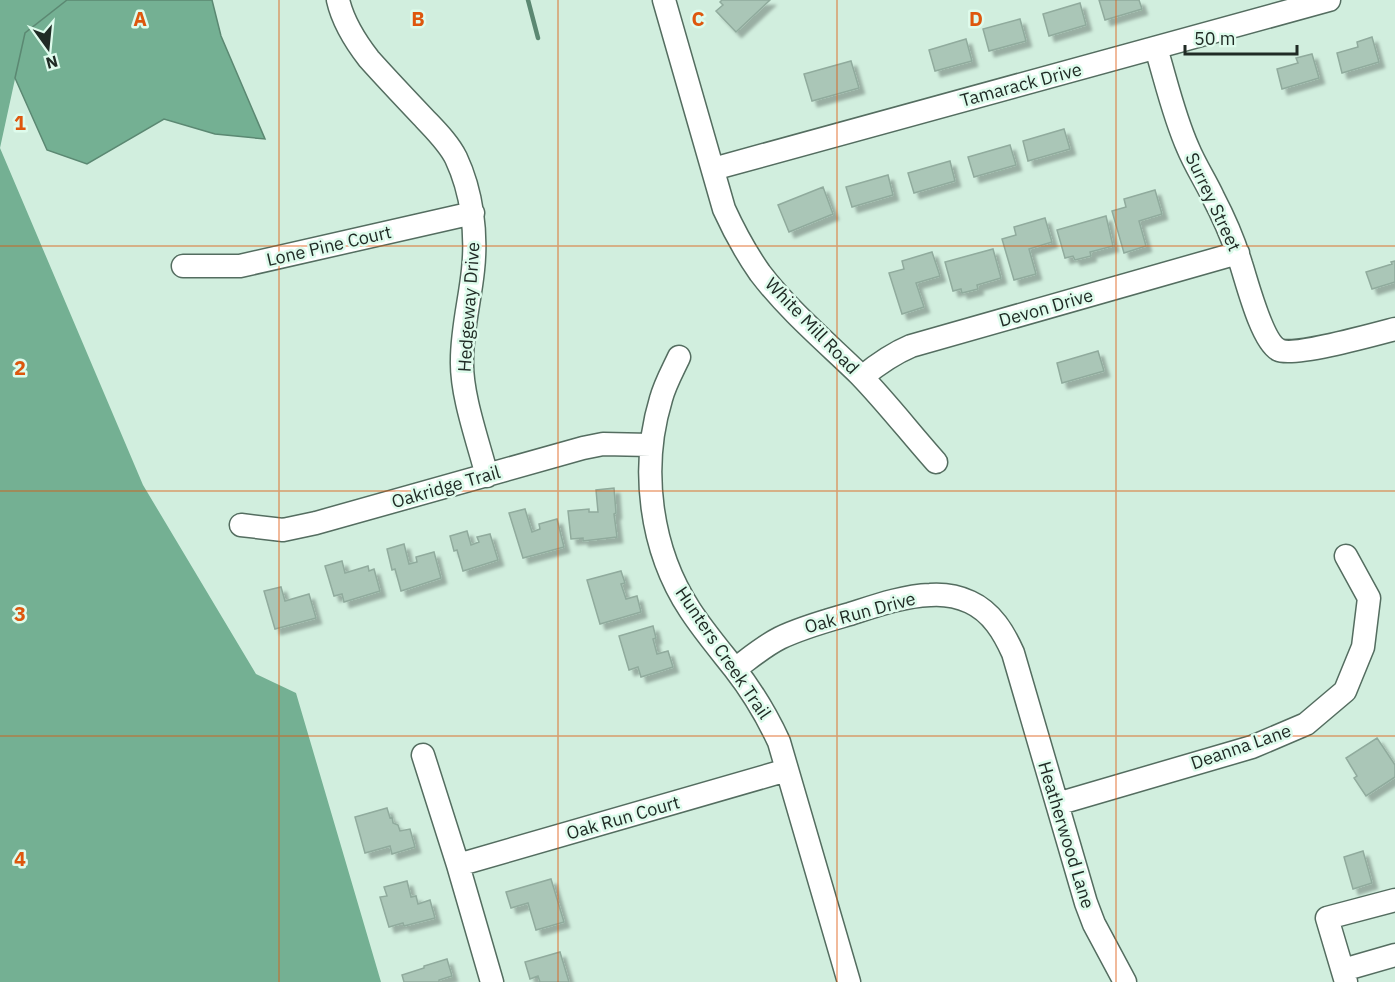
<svg xmlns="http://www.w3.org/2000/svg" width="1395" height="982" font-family="'IBM Plex Sans',sans-serif">
  <defs>
    <filter id="shadow"><feDropShadow dx="5.5" dy="5.5" stdDeviation="1.5" flood-color="#0004"/></filter>
  </defs>
  <rect width="100%" height="100%" fill="#d1eede"/>
  <path fill="#74b093" d="M 0,0 L 67,0 L 25,33 L 0,148 L 143,485 L 256,674 L 296,693 L 381,982 L 0,982 Z"/>
  <path fill="#74b093" stroke="#5b8872" stroke-width="1.5" d="M 67,0 L 212,0 L 221,36 L 265,139 L 215,134 L 164,119 L 87,164 L 47,150 L 15,78 L 25,33 Z"/>
  <g fill="none" stroke-linecap="round" stroke-linejoin="round">
    <path stroke="#5b8872" stroke-width="4.5" d="M 528,0 L 538,38"/>
  </g>
  <path fill="#aac6b7" stroke="#90ab9d" stroke-width="1.5" filter="url(#shadow)" d="M 722,0 L 770,0 L 736,32 L 716,11 L 723,5 L 720,2 Z
    M 1099,0 L 1139,0 L 1142,9 L 1105,20 Z
    M 1080,3 L 1086,25 L 1049,36 L 1043,14 Z
    M 1020,19 L 1026,41 L 989,51 L 983,29 Z
    M 1372,37 L 1379,62 L 1342,73 L 1337,53 L 1358,47 L 1357,42 Z
    M 966,39 L 972,61 L 935,71 L 929,50 Z
    M 1312,54 L 1319,78 L 1282,89 L 1277,69 L 1298,63 L 1296,58 Z
    M 851,61 L 859,88 L 812,101 L 804,74 Z
    M 1064,129 L 1070,149 L 1028,161 L 1023,141 Z
    M 1010,145 L 1016,165 L 974,177 L 968,157 Z
    M 950,161 L 955,181 L 914,193 L 908,173 Z
    M 888,175 L 893,195 L 852,207 L 846,187 Z
    M 823,187 L 833,214 L 789,232 L 778,205 Z
    M 1155,190 L 1162,214 L 1139,221 L 1146,246 L 1124,253 L 1112,211 L 1126,207 L 1124,199 Z
    M 1106,216 L 1113,246 L 1090,252 L 1091,256 L 1075,260 L 1073,256 L 1065,258 L 1057,230 Z
    M 1045,218 L 1052,242 L 1029,249 L 1036,274 L 1014,280 L 1002,239 L 1016,235 L 1014,227 Z
    M 993,249 L 1001,278 L 977,285 L 978,289 L 962,293 L 961,289 L 953,291 L 945,262 Z
    M 932,252 L 940,276 L 916,283 L 924,307 L 902,314 L 889,273 L 904,269 L 902,261 Z
    M 1395,261 L 1395,282 L 1372,289 L 1366,272 L 1392,264 L 1391,262 Z
    M 1098,351 L 1104,371 L 1062,383 L 1057,363 Z
    M 614,488 L 616,513 L 614,514 L 617,537 L 583,541 L 583,538 L 571,539 L 568,511 L 589,509 L 589,512 L 598,512 L 596,490 Z
    M 525,509 L 532,532 L 540,529 L 539,524 L 557,519 L 564,547 L 523,558 L 509,513 Z
    M 467,531 L 471,545 L 479,542 L 477,537 L 490,534 L 498,560 L 463,571 L 457,550 L 454,551 L 450,536 Z
    M 404,544 L 409,564 L 417,562 L 416,557 L 434,552 L 441,578 L 401,591 L 395,569 L 392,570 L 387,549 Z
    M 342,561 L 345,573 L 368,566 L 369,571 L 374,569 L 380,591 L 344,602 L 342,594 L 334,596 L 325,566 Z
    M 621,571 L 625,583 L 621,584 L 626,599 L 637,596 L 641,612 L 600,624 L 587,580 Z
    M 281,587 L 285,601 L 309,594 L 316,618 L 275,629 L 264,591 Z
    M 653,626 L 656,638 L 653,639 L 657,654 L 668,651 L 673,667 L 641,677 L 638,667 L 629,670 L 619,636 Z
    M 1377,738 L 1395,765 L 1395,777 L 1366,796 L 1354,778 L 1357,776 L 1346,758 Z
    M 387,808 L 390,818 L 392,817 L 393,823 L 398,825 L 400,831 L 410,829 L 415,847 L 392,854 L 390,846 L 365,853 L 355,817 Z
    M 1363,851 L 1372,883 L 1353,889 L 1344,857 Z
    M 551,879 L 564,922 L 536,930 L 528,903 L 511,908 L 506,892 Z
    M 407,881 L 411,897 L 416,896 L 418,904 L 430,900 L 435,918 L 404,926 L 403,923 L 389,927 L 380,897 L 387,896 L 384,887 Z
    M 560,952 L 569,982 L 540,982 L 538,976 L 530,979 L 525,962 Z
    M 447,959 L 452,976 L 439,980 L 439,982 L 404,982 L 402,975 L 424,968 L 424,966 Z"/>
  <g fill="none" stroke-linecap="round" stroke-linejoin="round">
    <defs>
      <path id="minor" d="M 338,0 C 343,22 355,41 369,59 C 386,78 404,97 422,116 C 434,129 448,142 456,158 C 472,192 477,233 473,270 C 470,300 462,329 462,360 C 461,395 478,441 487,476
        M 664,0 L 724,209 C 734,231 746,253 760,273 C 789,311 826,342 860,375 C 887,403 911,434 936,462
        M 1156,48 C 1166,81 1174,117 1188,148 C 1195,165 1205,180 1213,197 C 1224,218 1234,241 1241,264 C 1247,282 1262,342 1279,350 C 1293,357 1376,334 1395,329
        M 713,169 L 1329,0
        M 183,266 L 240,266 L 473,213
        M 679,357 C 673,370 665,384 661,399 C 640,468 650,549 690,610 C 703,630 719,649 734,668 C 752,691 767,716 779,742 L 849,982
        M 862,377 C 878,364 892,354 911,346 L 1238,253
        M 241,525 L 283,530 L 316,523 L 583,448 L 603,444 L 651,445
        M 735,669 C 750,658 764,646 780,638 C 803,627 826,621 850,614 C 875,606 903,596 930,595 C 944,594 957,596 970,602 C 992,612 1004,633 1013,653 L 1086,903 L 1094,924 L 1125,982
        M 423,755 L 458,865 L 492,982
        M 1057,804 L 1252,747 L 1306,724 L 1345,691 L 1363,647 L 1369,598 L 1346,556
        M 458,865 L 787,770
        M 1343,970 L 1395,955
        M 1346,982 L 1327,918 L 1395,900"/>
    </defs>
    <use href="#minor" stroke="#546d60" stroke-width="25"/>
    <use href="#minor" stroke="#fff" stroke-width="22"/>
  </g>
  <path fill="none" stroke="#de570d" stroke-width="1.5" stroke-opacity="0.55" d="M 279,0 L 279,982M 558,0 L 558,982M 837,0 L 837,982M 1116,0 L 1116,982M 0,246 L 1395,246M 0,491 L 1395,491M 0,736 L 1395,736"/>
  <g text-anchor="middle" stroke-width="5" stroke-linejoin="round" paint-order="stroke">
    <g font-size="18" fill="#202b25" stroke="#defbec">
      <text transform="translate(1021 85) rotate(-15)" y="6">Tamarack Drive</text>
      <text transform="translate(1213 202) rotate(65)" y="6">Surrey Street</text>
      <text transform="translate(329 246) rotate(-13)" y="6">Lone Pine Court</text>
      <text transform="translate(469 307) rotate(-86)" y="6">Hedgeway Drive</text>
      <text transform="translate(1046 308) rotate(-16)" y="6">Devon Drive</text>
      <text transform="translate(812 326) rotate(46)" y="6">White Mill Road</text>
      <text transform="translate(446 487) rotate(-16)" y="6">Oakridge Trail</text>
      <text transform="translate(860 613) rotate(-15)" y="6">Oak Run Drive</text>
      <text transform="translate(723 653) rotate(56)" y="6">Hunters Creek Trail</text>
      <text transform="translate(1241 747) rotate(-19)" y="6">Deanna Lane</text>
      <text transform="translate(623 818) rotate(-16)" y="6">Oak Run Court</text>
      <text transform="translate(1066 835) rotate(73)" y="6">Heatherwood Lane</text>
    </g>
  </g>
  <g font-size="20" text-anchor="middle" font-weight="bold" fill="#de570d" stroke="#defbec" stroke-width="5" stroke-linejoin="round" paint-order="stroke">
    <text x="140" y="26">A</text>
    <text x="418" y="26">B</text>
    <text x="698" y="26">C</text>
    <text x="976" y="26">D</text>
    <text x="20" y="130">1</text>
    <text x="20" y="375">2</text>
    <text x="20" y="621">3</text>
    <text x="20" y="866">4</text>
  </g>
  <g transform="translate(48 48) rotate(165)" stroke="#defbec" stroke-width="4.5" paint-order="stroke">
  <path d="M0-4.5L10 22L0 15L-10 22Z" fill="#202b25"/>
  <text y="-9" font-size="16" font-weight="bold" text-anchor="middle" fill="#202b25">N</text>
  </g>
  <path d="M1185 45v9h112v-9" fill="none" stroke="#202b25" stroke-width="3"/>
  <text x="1194" y="45" font-size="18" fill="#202b25" stroke="#defbec" stroke-width="4.5" paint-order="stroke">50 m</text>
</svg>
